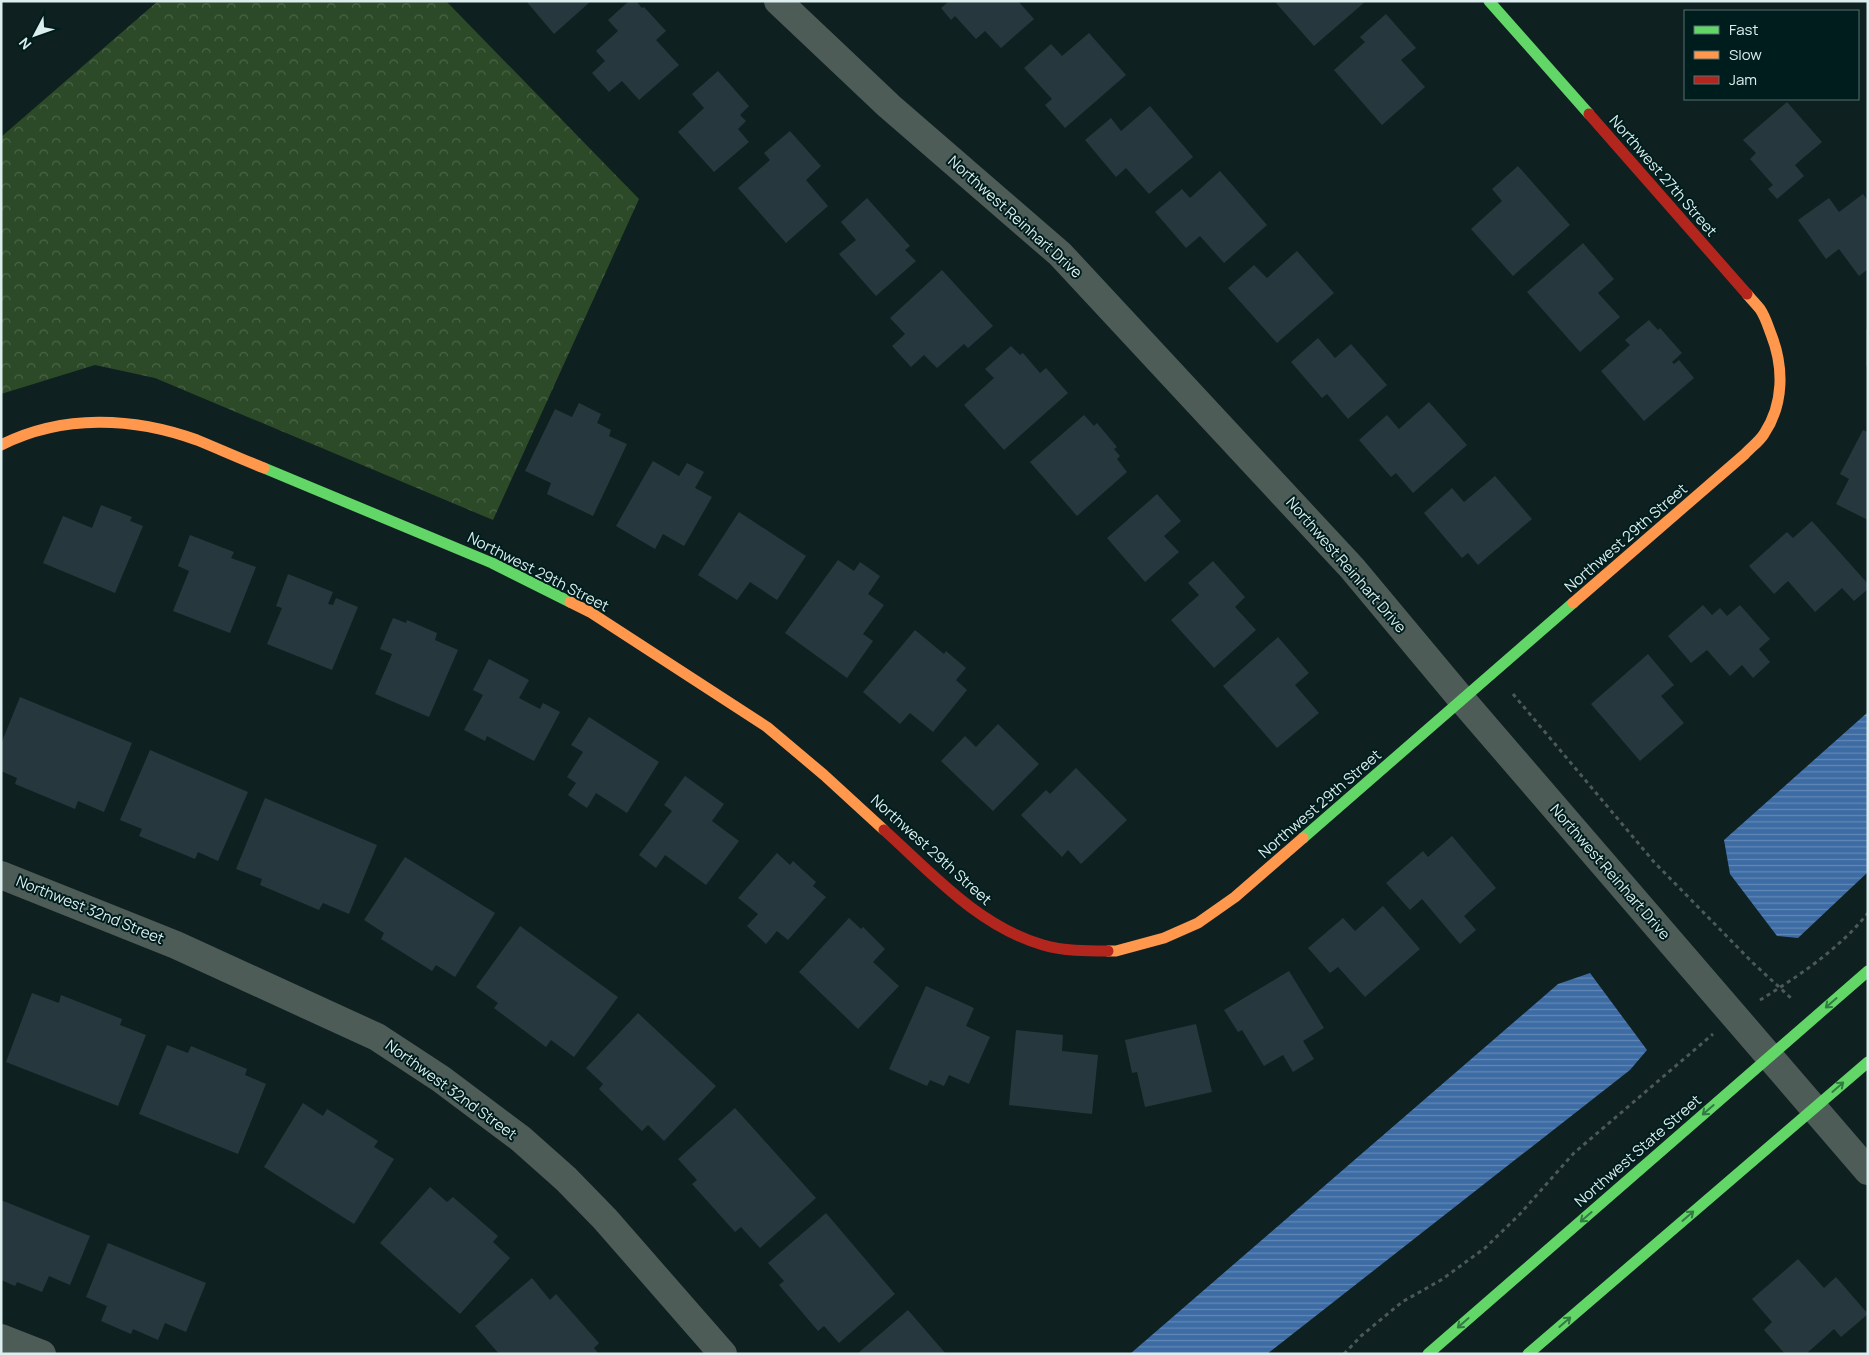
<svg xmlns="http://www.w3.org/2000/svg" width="1869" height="1355" font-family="Manrope,sans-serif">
  <defs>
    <pattern id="park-crowns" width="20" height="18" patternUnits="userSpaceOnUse" patternTransform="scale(1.25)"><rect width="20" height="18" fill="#2c4a27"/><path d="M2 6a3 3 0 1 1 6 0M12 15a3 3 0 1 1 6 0" fill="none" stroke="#4a6447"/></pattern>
    <pattern id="water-rules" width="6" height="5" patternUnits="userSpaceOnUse" patternTransform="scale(1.25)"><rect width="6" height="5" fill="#3d6ba4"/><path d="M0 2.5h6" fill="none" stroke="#6288b5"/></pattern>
  </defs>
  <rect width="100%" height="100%" fill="#0f2020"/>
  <path fill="url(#park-crowns)" d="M 158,1 L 446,1 L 639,199 L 493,520 L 155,378 L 95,365 L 1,394 L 1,137 Z"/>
  <path fill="url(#water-rules)" d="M 1868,712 L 1868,872 L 1798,938 L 1777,936 L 1730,874 L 1724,840 Z
    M 1590,973 L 1647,1050 L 1630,1070 L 1267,1354 L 1130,1354 L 1558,984 Z"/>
  <path fill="#26383d" d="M 526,1 L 591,1 L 554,34 Z
    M 629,1 L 636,1 L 642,8 L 644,7 L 666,31 L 656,40 L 679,65 L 639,100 L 622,81 L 609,92 L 592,73 L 605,61 L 596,51 L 618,31 L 608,20 Z
    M 949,1 L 1018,1 L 1034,19 L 1001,48 L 985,31 L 976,39 L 955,16 L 951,20 L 941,8 Z
    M 1278,1 L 1366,1 L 1314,46 L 1276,3 Z
    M 1386,14 L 1416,48 L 1401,60 L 1425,87 L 1382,125 L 1334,70 L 1365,42 L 1360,37 Z
    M 1089,33 L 1126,75 L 1065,128 L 1045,105 L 1052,99 L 1024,68 L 1051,44 L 1062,56 Z
    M 718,71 L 749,106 L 740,115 L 746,121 L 738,129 L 749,142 L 714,172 L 678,132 L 704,108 L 692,94 Z
    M 1787,102 L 1822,142 L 1795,165 L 1804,176 L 1777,199 L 1768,189 L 1773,185 L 1750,159 L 1756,153 L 1743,140 Z
    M 1150,106 L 1193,157 L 1149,194 L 1126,168 L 1116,177 L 1085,140 L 1111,118 L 1121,131 Z
    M 790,131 L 821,166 L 806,180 L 828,206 L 786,243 L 738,188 L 770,160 L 764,153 Z
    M 1518,166 L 1570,225 L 1513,276 L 1471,229 L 1502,201 L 1492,189 Z
    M 1220,171 L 1267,225 L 1224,263 L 1200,236 L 1186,248 L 1155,212 L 1182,189 L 1190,198 Z
    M 1863,194 L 1868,201 L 1868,269 L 1859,276 L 1839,249 L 1826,259 L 1798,220 L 1829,198 L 1839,212 Z
    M 867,198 L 910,246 L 905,250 L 916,261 L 876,296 L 839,254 L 856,240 L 841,222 Z
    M 1583,243 L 1614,279 L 1598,293 L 1620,317 L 1580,352 L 1527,292 Z
    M 1297,251 L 1334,293 L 1277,343 L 1228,288 L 1254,265 L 1267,278 Z
    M 942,270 L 993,326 L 968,348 L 964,344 L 937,368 L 924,355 L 911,367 L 892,346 L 905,334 L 890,318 Z
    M 1649,320 L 1658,330 L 1660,328 L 1682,353 L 1672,362 L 1674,364 L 1679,360 L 1694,378 L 1644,421 L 1601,371 L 1630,345 L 1625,340 Z
    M 1866,329 L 1868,329 L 1868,366 L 1866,366 Z
    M 1318,338 L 1335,358 L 1351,344 L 1387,385 L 1348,419 L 1327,394 L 1322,398 L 1291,362 Z
    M 1011,346 L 1020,355 L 1023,353 L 1040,373 L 1046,368 L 1068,393 L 1004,450 L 964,405 L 994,378 L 985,369 Z
    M 1429,402 L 1467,445 L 1413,493 L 1396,473 L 1391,477 L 1359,440 L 1387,415 L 1399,429 Z
    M 579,403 L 601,414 L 597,423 L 611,430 L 609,436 L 627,444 L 593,516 L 547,494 L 551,483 L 525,471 L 555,409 L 572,417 Z
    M 1084,415 L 1094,426 L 1097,423 L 1117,447 L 1114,449 L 1120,456 L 1117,459 L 1127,472 L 1077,516 L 1030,462 Z
    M 1863,430 L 1868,432 L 1868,520 L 1836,504 L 1849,479 L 1840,474 Z
    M 653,461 L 679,476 L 687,463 L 704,472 L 695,488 L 712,497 L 684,546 L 663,534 L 655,549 L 616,526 Z
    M 1495,476 L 1532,519 L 1478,565 L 1468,553 L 1462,558 L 1424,513 L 1452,488 L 1464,502 Z
    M 1157,494 L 1181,521 L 1164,536 L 1179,552 L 1145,582 L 1107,538 Z
    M 101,505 L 132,517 L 130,521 L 143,526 L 115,593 L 43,563 L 63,516 L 92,528 Z
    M 739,512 L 806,556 L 777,600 L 750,582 L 737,600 L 698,575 Z
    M 1812,521 L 1868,584 L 1868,589 L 1854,601 L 1842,588 L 1815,612 L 1788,581 L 1774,594 L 1749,566 L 1787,532 L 1793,538 Z
    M 190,535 L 234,552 L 231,558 L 256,567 L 230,633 L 173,611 L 189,571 L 178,566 Z
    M 838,560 L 854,571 L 860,562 L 880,576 L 868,594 L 884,605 L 863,634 L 873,641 L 847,678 L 785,633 Z
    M 1213,561 L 1245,597 L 1235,607 L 1256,630 L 1214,668 L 1171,620 L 1199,595 L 1188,583 Z
    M 288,574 L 333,592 L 328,604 L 333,605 L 336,598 L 358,607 L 332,670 L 267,644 L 282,608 L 276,606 Z
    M 1703,605 L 1712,615 L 1720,608 L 1727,616 L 1740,605 L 1770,639 L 1759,649 L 1770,662 L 1753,678 L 1742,665 L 1730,676 L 1707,650 L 1691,663 L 1668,636 Z
    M 393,618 L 406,623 L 407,620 L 437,633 L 435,640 L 458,650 L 429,717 L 375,694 L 392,654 L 380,649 Z
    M 915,630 L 944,654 L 946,651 L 966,668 L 956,680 L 967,690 L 933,732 L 910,713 L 900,724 L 863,692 Z
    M 1278,637 L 1309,673 L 1295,685 L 1319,713 L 1277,748 L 1223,686 Z
    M 1648,654 L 1674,685 L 1661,696 L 1684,723 L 1640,761 L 1591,704 Z
    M 489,659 L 529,680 L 519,698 L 540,709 L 543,703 L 560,712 L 534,761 L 487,736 L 485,741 L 464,730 L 483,695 L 473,690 Z
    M 20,697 L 132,743 L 104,812 L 78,801 L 75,809 L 15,784 L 17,778 L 1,771 L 1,744 Z
    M 589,717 L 659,762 L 627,813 L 596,793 L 587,808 L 568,795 L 576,783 L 567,777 L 583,752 L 571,745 Z
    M 998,724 L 1039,764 L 993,811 L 941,761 L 965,736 L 976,747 Z
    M 150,750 L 248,792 L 218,861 L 198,852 L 195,859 L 139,836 L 142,829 L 120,820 Z
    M 1076,768 L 1127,820 L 1081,864 L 1068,850 L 1062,857 L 1021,815 L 1046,790 L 1050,794 Z
    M 685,776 L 724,804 L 712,821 L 739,841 L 706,885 L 665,855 L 656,868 L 639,855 L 672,811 L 664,805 Z
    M 265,798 L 377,845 L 349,914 L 323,903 L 319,910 L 260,885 L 262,879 L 236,869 Z
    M 1452,836 L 1496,888 L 1464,916 L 1476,930 L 1460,944 L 1422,899 L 1410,910 L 1386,883 L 1423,851 L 1428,857 Z
    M 777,853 L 790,865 L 793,861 L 816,882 L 813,886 L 826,897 L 788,940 L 777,931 L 766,944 L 747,926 L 758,914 L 738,898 Z
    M 405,857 L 495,913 L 455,977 L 436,965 L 432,971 L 381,939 L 384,933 L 364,920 Z
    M 1383,906 L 1420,949 L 1365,997 L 1338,967 L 1330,973 L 1308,948 L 1343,918 L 1355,931 Z
    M 849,918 L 861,929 L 863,927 L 885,949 L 873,962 L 899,986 L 858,1029 L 799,972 Z
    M 520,926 L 618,997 L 574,1057 L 551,1040 L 546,1047 L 494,1008 L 498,1003 L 476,987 Z
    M 1289,971 L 1324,1028 L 1303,1041 L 1314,1059 L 1293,1072 L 1283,1055 L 1264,1066 L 1242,1030 L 1238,1032 L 1224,1010 Z
    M 926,986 L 974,1008 L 966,1026 L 990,1037 L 969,1084 L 949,1075 L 944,1086 L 930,1080 L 927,1086 L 889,1069 Z
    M 32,993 L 59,1003 L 61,995 L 122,1019 L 120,1025 L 146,1035 L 118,1106 L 6,1062 Z
    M 638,1013 L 716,1086 L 664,1141 L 648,1125 L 642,1131 L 599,1089 L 603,1084 L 586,1068 Z
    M 1196,1024 L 1212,1092 L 1145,1107 L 1137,1072 L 1132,1073 L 1125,1040 Z
    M 1016,1030 L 1063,1035 L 1062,1051 L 1098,1055 L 1092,1114 L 1009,1105 Z
    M 167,1045 L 188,1053 L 191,1046 L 247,1069 L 245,1075 L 266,1084 L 238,1154 L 139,1114 Z
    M 303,1103 L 323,1116 L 327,1109 L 378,1141 L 374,1147 L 394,1159 L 354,1224 L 264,1167 Z
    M 735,1108 L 816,1198 L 760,1248 L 741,1227 L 735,1232 L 692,1184 L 697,1180 L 678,1159 Z
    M 430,1187 L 447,1202 L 453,1197 L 498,1236 L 493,1242 L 510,1258 L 460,1314 L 380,1243 Z
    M 1,1200 L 90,1236 L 70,1285 L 49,1276 L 42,1292 L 17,1282 L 15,1286 L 1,1280 Z
    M 826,1213 L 895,1294 L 839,1343 L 824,1326 L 818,1331 L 779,1285 L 784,1281 L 768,1263 Z
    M 108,1243 L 206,1283 L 186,1332 L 165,1323 L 158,1340 L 133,1329 L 131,1334 L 101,1321 L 107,1306 L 86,1297 Z
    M 1798,1259 L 1824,1288 L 1836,1277 L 1868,1314 L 1841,1337 L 1834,1329 L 1806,1354 L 1785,1354 L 1764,1330 L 1772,1322 L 1752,1299 Z
    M 532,1278 L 550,1300 L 556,1294 L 599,1343 L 594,1348 L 599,1354 L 499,1354 L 475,1326 Z
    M 908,1310 L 946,1354 L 857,1354 Z"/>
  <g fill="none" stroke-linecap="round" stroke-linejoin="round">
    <path stroke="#4c5957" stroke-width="3" stroke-dasharray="4 4" stroke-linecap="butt" d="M 1513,694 L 1654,862 L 1753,963 L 1792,999
      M 1760,1000 C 1799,976 1839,949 1868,913
      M 1344,1354 L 1361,1336 L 1402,1302 L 1441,1280 L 1485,1248 L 1519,1215 L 1574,1153 L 1713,1034"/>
    <path stroke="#4e5c58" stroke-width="28" d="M 778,1 L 889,106 L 1060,254 L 1352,568 L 1463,701 L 1868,1171
      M 1,875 L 176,945 L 377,1037 L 441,1079 L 521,1139 L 566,1179 L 605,1219 L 723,1354
      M 1,1338 L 42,1354"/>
    <path stroke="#63d668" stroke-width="11" d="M 1489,1 L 1589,114
      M 264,468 L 492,563 L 570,602
      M 1303,838 L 1573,603
      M 1428,1354 L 1868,971
      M 1528,1354 L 1868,1062"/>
    <path stroke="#ff974d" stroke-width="11" d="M 1,445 C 63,414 133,417 197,440 C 219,449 241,459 264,468
      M 570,602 L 590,612 L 767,727 L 824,775 L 884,830
      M 1573,603 L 1745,454 C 1751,447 1759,442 1764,434 C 1784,404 1784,367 1771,334 C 1768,326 1765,316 1760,309 C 1756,304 1751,299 1747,294
      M 1108,951 L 1116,951 L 1164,938 L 1198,923 L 1235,897 L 1303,838"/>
    <path stroke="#b3261e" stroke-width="11" d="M 1589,114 L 1747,294
      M 884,830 C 933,874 978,926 1043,945 C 1064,951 1086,951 1108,951"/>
  </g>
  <defs><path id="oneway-shaft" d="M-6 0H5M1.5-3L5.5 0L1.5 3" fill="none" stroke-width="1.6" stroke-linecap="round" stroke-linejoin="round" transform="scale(1.25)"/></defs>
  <g stroke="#327a43">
    <use href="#oneway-shaft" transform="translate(1831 1003) rotate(139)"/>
    <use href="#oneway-shaft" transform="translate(1838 1087) rotate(-41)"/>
    <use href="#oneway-shaft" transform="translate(1708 1110) rotate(139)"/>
    <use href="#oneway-shaft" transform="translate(1688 1216) rotate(-41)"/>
    <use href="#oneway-shaft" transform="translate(1586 1217) rotate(139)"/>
    <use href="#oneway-shaft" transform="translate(1565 1322) rotate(-41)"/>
    <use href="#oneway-shaft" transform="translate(1463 1323) rotate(139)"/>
  </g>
  <g text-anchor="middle" stroke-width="4" stroke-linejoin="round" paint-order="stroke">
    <g font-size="15" fill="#dee" stroke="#001d1e">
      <text transform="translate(1663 176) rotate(49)" y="5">Northwest 27th Street</text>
      <text transform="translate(1015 217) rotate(42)" y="5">Northwest Reinhart Drive</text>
      <text transform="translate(1626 538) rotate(-41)" y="5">Northwest 29th Street</text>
      <text transform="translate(1346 565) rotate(49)" y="5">Northwest Reinhart Drive</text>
      <text transform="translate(538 572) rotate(27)" y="5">Northwest 29th Street</text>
      <text transform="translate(1320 804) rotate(-41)" y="5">Northwest 29th Street</text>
      <text transform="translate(931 850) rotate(42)" y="5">Northwest 29th Street</text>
      <text transform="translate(1610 872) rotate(49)" y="5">Northwest Reinhart Drive</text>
      <text transform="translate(90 910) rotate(22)" y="5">Northwest 32nd Street</text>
      <text transform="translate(451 1090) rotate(36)" y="5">Northwest 32nd Street</text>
      <text transform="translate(1638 1151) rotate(-41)" y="5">Northwest State Street</text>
    </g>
  </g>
  <rect width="1869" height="1355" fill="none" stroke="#ddeeee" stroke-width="5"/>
  <rect x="1684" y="10" width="175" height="90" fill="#001d1e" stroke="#587171"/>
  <rect x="1694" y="26" width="25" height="8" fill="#63d668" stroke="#587171"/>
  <text x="1729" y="35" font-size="15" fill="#ddeeee">Fast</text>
  <rect x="1694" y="51" width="25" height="8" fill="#ff974d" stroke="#587171"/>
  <text x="1729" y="60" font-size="15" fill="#ddeeee">Slow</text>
  <rect x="1694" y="76" width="25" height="8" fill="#b3261e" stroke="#587171"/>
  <text x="1729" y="85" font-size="15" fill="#ddeeee">Jam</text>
  <g transform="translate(35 35) rotate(229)" stroke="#001d1e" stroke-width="4" paint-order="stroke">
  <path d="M0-4L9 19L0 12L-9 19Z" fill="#ddeeee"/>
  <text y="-8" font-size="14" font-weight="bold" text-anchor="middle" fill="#ddeeee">N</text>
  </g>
</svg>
